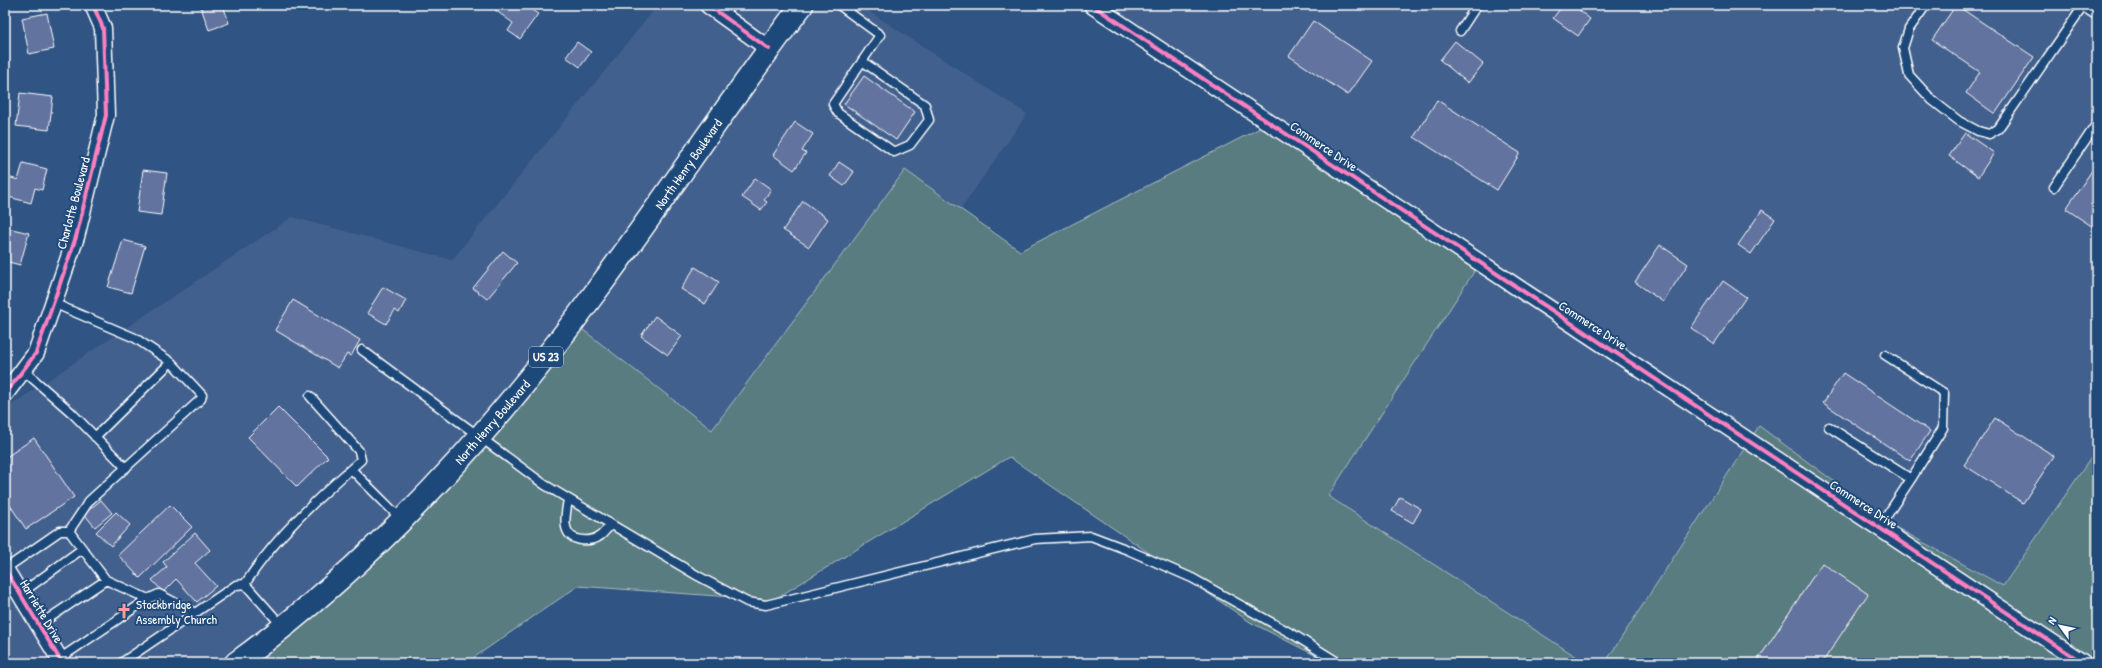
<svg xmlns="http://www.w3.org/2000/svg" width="2102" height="668" font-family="'Patrick Hand',sans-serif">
  <rect width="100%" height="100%" fill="#305483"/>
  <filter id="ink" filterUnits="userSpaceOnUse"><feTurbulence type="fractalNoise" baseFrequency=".025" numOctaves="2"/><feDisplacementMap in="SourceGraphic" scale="8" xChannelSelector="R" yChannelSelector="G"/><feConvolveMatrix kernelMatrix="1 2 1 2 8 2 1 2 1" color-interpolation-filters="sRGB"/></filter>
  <g filter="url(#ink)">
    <path fill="#43608d" d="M 658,5 L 859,5 L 1027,114 L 961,209 L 905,170 L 712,430 L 569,319 L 477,448 L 235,663 L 5,663 L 5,409 L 292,217 L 452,260 Z
      M 1101,5 L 2097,5 L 2097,449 L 2004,586 L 1897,528 L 1759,426 L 1605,663 L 1586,663 L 1328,496 L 1477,267 Z"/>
    <path fill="#597b80" stroke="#acbdc0" d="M 1270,123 L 1477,267 L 1328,496 L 1586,663 L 1330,663 L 1250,622 L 1009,457 L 773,600 L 578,586 L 466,663 L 235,663 L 378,548 L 569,319 L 712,430 L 905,170 L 1020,251 Z
      M 1759,426 L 1897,528 L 2003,586 L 2097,449 L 2097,663 L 1605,663 Z"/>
    <path fill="#62739f" stroke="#fff" d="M 200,5 L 223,5 L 229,23 L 209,30 Z
      M 499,5 L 524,5 L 538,14 L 520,39 L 508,31 L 513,23 L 495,10 Z
      M 1563,5 L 1584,6 L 1580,11 L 1590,19 L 1578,36 L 1553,18 Z
      M 1956,5 L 2034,57 L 1995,114 L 1966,93 L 1980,72 L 1932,40 Z
      M 47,13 L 54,49 L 29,54 L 22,18 Z
      M 1313,21 L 1372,61 L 1348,95 L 1289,56 Z
      M 1455,41 L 1483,64 L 1468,83 L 1440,60 Z
      M 577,42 L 591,52 L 580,67 L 566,57 Z
      M 864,76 L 915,112 L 896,140 L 844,104 Z
      M 20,93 L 53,97 L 49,130 L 16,126 Z
      M 1437,100 L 1520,153 L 1497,190 L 1414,137 Z
      M 795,122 L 813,134 L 802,151 L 806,153 L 794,170 L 773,155 Z
      M 1965,133 L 1994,153 L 1978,177 L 1949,156 Z
      M 839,162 L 854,172 L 844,186 L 830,176 Z
      M 23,163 L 47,169 L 42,190 L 35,188 L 31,203 L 5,196 L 8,177 L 18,180 Z
      M 2097,163 L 2097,228 L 2096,229 L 2066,209 Z
      M 143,170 L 167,173 L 161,215 L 137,212 Z
      M 755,178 L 771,189 L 764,200 L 767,202 L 761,210 L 742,197 Z
      M 803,201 L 828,219 L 809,247 L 783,230 Z
      M 1762,210 L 1775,219 L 1751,254 L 1738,245 Z
      M 8,228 L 29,233 L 20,265 L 5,261 L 5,238 Z
      M 123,240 L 145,246 L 131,293 L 108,287 Z
      M 1660,245 L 1688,264 L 1663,302 L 1635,282 Z
      M 503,251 L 517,263 L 487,299 L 473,288 Z
      M 695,267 L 719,282 L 705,304 L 681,289 Z
      M 1723,281 L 1746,297 L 1714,344 L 1691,328 Z
      M 383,287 L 406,300 L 399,313 L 395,310 L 386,324 L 367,313 Z
      M 293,300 L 360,340 L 351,356 L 347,354 L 338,368 L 275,330 Z
      M 655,316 L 682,336 L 668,355 L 641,336 Z
      M 1843,373 L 1930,431 L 1910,461 L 1823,403 Z
      M 278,407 L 328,457 L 297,487 L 248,437 Z
      M 1995,418 L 2054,456 L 2023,503 L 1964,465 Z
      M 34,438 L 74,497 L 26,529 L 5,498 L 5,458 Z
      M 1400,497 L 1421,509 L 1413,523 L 1392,511 Z
      M 101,500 L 112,513 L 95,527 L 84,514 Z
      M 170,505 L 192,527 L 140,578 L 118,555 Z
      M 116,512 L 130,525 L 111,546 L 96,532 Z
      M 195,533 L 210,550 L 195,563 L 216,586 L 197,602 L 176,579 L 163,592 L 152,580 L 167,567 L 163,562 Z
      M 1822,563 L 1868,594 L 1822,663 L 1756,663 Z"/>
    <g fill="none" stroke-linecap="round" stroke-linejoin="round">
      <defs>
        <path id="service" d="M 839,5 L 880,35 L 833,104 L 838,113 L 894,152 L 910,145 L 929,120 L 925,105 L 862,61
          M 1926,5 L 1909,29 L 1903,48 L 1909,75 L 1932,100 L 1959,121 L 1978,131 L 1989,134 L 1998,129 L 2084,5
          M 1460,31 L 1477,5
          M 2054,187 L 2097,123
          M 53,303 L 135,338 L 171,362
          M 362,350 L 545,485 L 698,576 L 747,602 L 766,605 L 1035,539 L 1091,536 L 1128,550 L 1192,578 L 1294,635 L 1339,663
          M 1885,355 L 1944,393 L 1943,428 L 1911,479
          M 23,370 L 72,413 L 126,468
          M 1829,427 L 1911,479 L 1880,526
          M 351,469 L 401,519
          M 568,499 C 567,508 564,519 566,527 C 569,542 589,543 600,536 C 604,533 607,528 611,525
          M 69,531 L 89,501 L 201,399 L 202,395 L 171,362 L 95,437
          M 5,569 L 60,531 L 69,531 L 106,580 L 148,599
          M 245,584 C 276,536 318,498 361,460 L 359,451 L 310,396
          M 20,594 L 82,549
          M 195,613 L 236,585 L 245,584 L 283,627
          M 39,625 L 106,580
          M 59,659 L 148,599 L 159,594 L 195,613 L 121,663"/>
        <path id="minor" d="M 708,5 L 769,49
          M 1092,5 L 2083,663
          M 2088,5 L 2097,11
          M 5,394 L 36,353 L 76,237 L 106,115 L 103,28 L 93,5
          M 5,569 L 62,663"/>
        <path id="trunk" d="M 236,663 C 378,560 497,427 600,286 C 669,193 732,97 802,5"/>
      </defs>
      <use href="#service" stroke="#fff" stroke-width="11"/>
      <use href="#minor" stroke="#fff" stroke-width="19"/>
      <use href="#trunk" stroke="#fff" stroke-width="25"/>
      <use href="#service" stroke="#1f4a7a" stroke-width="8"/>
      <use href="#minor" stroke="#1f4a7a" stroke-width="16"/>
      <use href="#trunk" stroke="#1f4a7a" stroke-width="22"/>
      <defs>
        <path id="cycleway" d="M 708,5 L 769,49
          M 1092,5 L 2083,663
          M 5,394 L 36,353 L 76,237 L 106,115 L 103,28 L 93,5
          M 5,569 L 62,663"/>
      </defs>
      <use href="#cycleway" stroke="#1f4a7a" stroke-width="6"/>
      <use href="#cycleway" stroke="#ff80c0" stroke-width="4"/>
    </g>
  </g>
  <defs>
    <symbol id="church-bare" viewBox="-9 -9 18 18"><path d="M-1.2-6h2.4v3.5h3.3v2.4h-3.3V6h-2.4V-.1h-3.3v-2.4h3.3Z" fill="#ff9aa2" stroke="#1f4a7a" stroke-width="2.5" paint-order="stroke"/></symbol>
  </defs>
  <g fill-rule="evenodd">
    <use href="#church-bare" x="113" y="600" width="22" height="22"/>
  </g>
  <g text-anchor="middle" stroke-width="4" stroke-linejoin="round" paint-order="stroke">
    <rect fill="#1f4a7a" stroke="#bcc9d7" stroke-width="1" x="529" y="347" width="34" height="20" rx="3"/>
    <g font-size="12" font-weight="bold" fill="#fff">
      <text x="546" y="361">US 23</text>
    </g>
    <g font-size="13" fill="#fff" stroke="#1f4a7a">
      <text transform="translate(1324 146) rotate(34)" y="5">Commerce Drive</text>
      <text transform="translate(688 164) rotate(-55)" y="5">North Henry Boulevard</text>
      <text transform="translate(73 203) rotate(-75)" y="5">Charlotte Boulevard</text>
      <text transform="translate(1593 325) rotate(33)" y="5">Commerce Drive</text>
      <text transform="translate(492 422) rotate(-49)" y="5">North Henry Boulevard</text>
      <text transform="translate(1864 504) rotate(33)" y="5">Commerce Drive</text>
      <text transform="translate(42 611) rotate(59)" y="5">Harriette Drive</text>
    </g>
    <g font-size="13" fill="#fff" stroke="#1f4a7a" text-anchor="start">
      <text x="136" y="609">Stockbridge<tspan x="136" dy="15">Assembly Church</tspan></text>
    </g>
  </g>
  <rect width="2102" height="668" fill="none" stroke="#1f4a7a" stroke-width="20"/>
  <rect x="10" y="10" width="2082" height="648" fill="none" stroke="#fff" stroke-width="1.5" filter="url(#ink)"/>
  <g transform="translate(2060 626) rotate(303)" stroke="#1f4a7a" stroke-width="3" paint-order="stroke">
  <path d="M0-3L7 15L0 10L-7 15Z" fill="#ffffff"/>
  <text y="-6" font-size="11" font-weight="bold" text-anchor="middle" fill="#ffffff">N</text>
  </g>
</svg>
